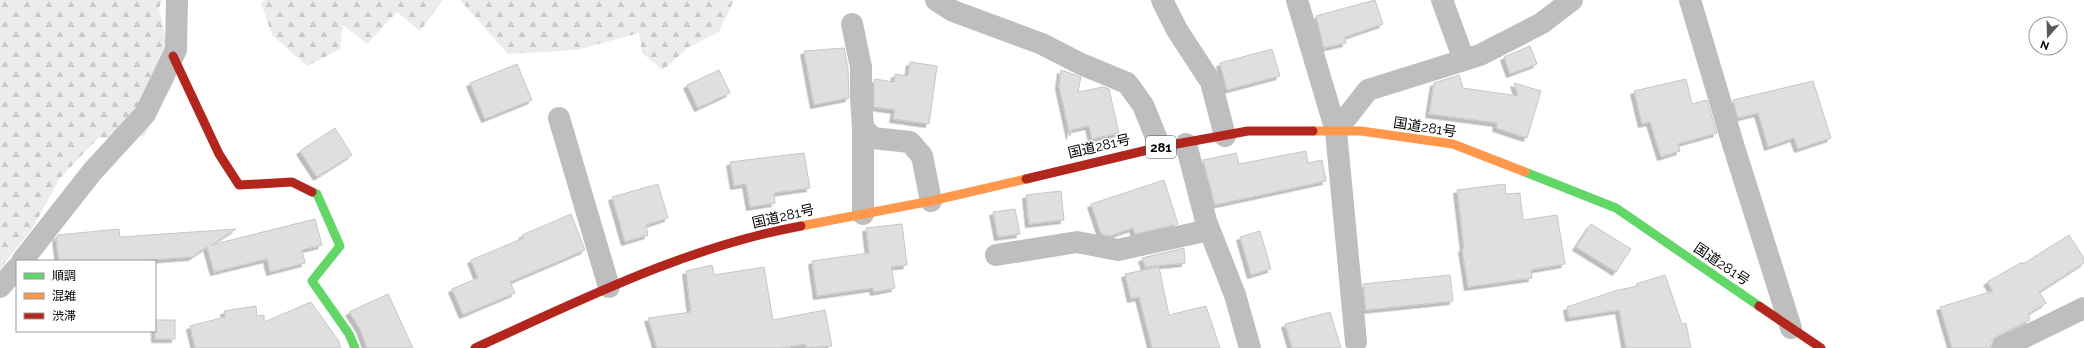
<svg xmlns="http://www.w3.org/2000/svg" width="2084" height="348" font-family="Raleway,'Noto Sans JP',sans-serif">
  <defs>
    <pattern id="forest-firs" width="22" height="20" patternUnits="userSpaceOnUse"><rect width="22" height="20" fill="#ececec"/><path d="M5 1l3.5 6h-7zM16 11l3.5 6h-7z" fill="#c9c9c9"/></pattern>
    <filter id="shadow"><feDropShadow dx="-3.5" dy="3.5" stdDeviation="0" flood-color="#0004"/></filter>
  </defs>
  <rect width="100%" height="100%" fill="#fff"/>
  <path fill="url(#forest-firs)" d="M 0,0 L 162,0 L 159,8 L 175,81 L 144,136 L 98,138 L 60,178 L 32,229 L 0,269 Z
    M 265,0 L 443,0 L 420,31 L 397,12 L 367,44 L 343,25 L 340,49 L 307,66 L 272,35 L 261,3 Z
    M 460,0 L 734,0 L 719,32 L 689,47 L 663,70 L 642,53 L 639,33 L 576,50 L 508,54 Z"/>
  <path fill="#dfdfdf" stroke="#c7c7c7" filter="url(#shadow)" d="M 1375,0 L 1383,24 L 1345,37 L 1346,43 L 1324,48 L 1316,16 Z
    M 1530,46 L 1537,64 L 1510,74 L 1504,57 Z
    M 844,48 L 848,68 L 849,98 L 814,105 L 804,51 Z
    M 1272,49 L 1280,76 L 1227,90 L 1220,63 Z
    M 910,62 L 937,66 L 929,124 L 893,119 L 895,110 L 874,107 L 874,79 L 894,82 L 895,74 L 908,76 Z
    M 517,64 L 532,100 L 485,119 L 470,83 Z
    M 719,70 L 730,93 L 698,108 L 687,85 Z
    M 1061,70 L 1081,77 L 1078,92 L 1103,87 L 1109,89 L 1119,133 L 1092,139 L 1089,126 L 1071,130 L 1070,136 L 1059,86 Z
    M 1459,75 L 1463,88 L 1518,96 L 1514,83 L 1541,91 L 1527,138 L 1496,128 L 1497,123 L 1429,114 L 1434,83 Z
    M 1686,79 L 1692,104 L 1707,100 L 1717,133 L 1678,144 L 1680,151 L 1661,157 L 1650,122 L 1642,124 L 1634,91 Z
    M 1813,81 L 1831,138 L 1798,149 L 1794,138 L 1768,147 L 1758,113 L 1738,118 L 1733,100 Z
    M 335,128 L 352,155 L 317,177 L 300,151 Z
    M 1306,151 L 1308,163 L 1322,160 L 1326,181 L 1215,205 L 1203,160 L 1236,153 L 1239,164 Z
    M 804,153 L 810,188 L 774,193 L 775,203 L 750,207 L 746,184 L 734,186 L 730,162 Z
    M 1164,180 L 1178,224 L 1135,234 L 1133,228 L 1110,236 L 1101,234 L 1091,204 Z
    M 658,184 L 668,218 L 646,225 L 648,235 L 625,242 L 612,197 Z
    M 1505,184 L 1506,194 L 1520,193 L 1523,220 L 1557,215 L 1565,264 L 1531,270 L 1532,278 L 1468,287 L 1462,249 L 1464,248 L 1457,190 Z
    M 1061,191 L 1064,220 L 1029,224 L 1026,195 Z
    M 1015,209 L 1020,234 L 998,237 L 993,212 Z
    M 571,214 L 585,250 L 510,282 L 515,293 L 463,315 L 452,289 L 478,278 L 471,260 L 524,238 L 522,235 Z
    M 315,219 L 322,245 L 302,250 L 305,263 L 270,272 L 267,259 L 214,272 L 207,247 L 192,257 L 135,261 L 59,261 L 56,238 L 58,235 L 119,229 L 120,237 L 236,229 L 211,245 Z
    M 902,224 L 907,265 L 891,267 L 895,288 L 874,292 L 873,288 L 817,296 L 812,261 L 869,253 L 866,228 Z
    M 1591,224 L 1631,249 L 1616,272 L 1576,247 Z
    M 1260,231 L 1271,269 L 1251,275 L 1240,237 Z
    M 2069,235 L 2084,258 L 2084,263 L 2039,292 L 2046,303 L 2028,314 L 2030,320 L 1996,337 L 1991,341 L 1990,348 L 1952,348 L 1940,307 L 1993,291 L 1987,282 L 2022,262 L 2023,264 Z
    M 1184,248 L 1185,263 L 1145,267 L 1142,258 Z
    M 712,265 L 714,275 L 764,267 L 773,320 L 825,310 L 832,346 L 806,348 L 805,344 L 782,348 L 657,348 L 648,318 L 691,312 L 686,271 Z
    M 1159,267 L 1169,315 L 1206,306 L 1220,348 L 1152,348 L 1139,297 L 1131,299 L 1125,274 Z
    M 1450,275 L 1453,301 L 1366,310 L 1363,284 Z
    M 1665,275 L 1682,324 L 1686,323 L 1691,348 L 1626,348 L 1619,310 L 1569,318 L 1567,307 L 1618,290 L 1639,286 L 1636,284 Z
    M 388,294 L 413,348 L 367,348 L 360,329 L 349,312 Z
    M 311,302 L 338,340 L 341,348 L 195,348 L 190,326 L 225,317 L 224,311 L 256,306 L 257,316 L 264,315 L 264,322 Z
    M 1330,312 L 1341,348 L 1292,348 L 1285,324 Z
    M 155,320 L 175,320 L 175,339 L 155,339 Z"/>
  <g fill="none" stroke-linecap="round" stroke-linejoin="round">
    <path stroke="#bebebe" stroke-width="22" d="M 936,0 L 953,11 L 1042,44 L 1081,64 L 1127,83 L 1143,105 L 1160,147
      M 1162,0 L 1177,30 L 1211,82 L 1225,136
      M 1297,0 L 1336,131 L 1356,342
      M 1442,0 L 1464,60
      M 1690,0 L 1732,141 L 1791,328
      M 852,24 L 861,67 L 861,97 L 863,128
      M 559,118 L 609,287
      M 1336,131 L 1368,90 L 1480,55 L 1542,23 L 1572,0
      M 1186,144 L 1206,221 L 1235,295 L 1250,348
      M 863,214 L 863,128 L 873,138 L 910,142 L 922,156 L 931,201
      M 996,255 L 1077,242 L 1118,250 L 1209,230
      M 22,261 L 92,172 L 145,114 L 176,50 L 177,0
      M 0,287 L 17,268
      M 2002,348 L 2084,308"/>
    <path stroke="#63d668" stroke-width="9" d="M 1525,172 L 1616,208 L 1759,306
      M 312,192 L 317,194 L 340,246 L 312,281 L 349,334 L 355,348"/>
    <path stroke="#ff974d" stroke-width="9" d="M 1313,131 L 1361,131 L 1453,144 L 1525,172
      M 801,226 L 931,201 L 1026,179"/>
    <path stroke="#b3261e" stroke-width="9" d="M 173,56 L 219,154 L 239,185 L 292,182 L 312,192
      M 1026,179 L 1160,147 L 1248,131 L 1313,131
      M 1759,306 L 1821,348
      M 475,348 C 581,300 686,247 801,226"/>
  </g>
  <g text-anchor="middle" stroke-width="3" stroke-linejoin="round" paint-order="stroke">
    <rect fill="#fff" stroke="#4c4c4c" stroke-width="1" x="1146" y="136" width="30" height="22" rx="3"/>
    <g font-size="13" font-weight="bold" fill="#000">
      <text x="1161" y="152">281</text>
    </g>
    <g font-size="14" fill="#000" stroke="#fff">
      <text transform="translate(1425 127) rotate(9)" y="5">国道281号</text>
      <text transform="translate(1099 146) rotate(-13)" y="5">国道281号</text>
      <text transform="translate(783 216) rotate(-13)" y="5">国道281号</text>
      <text transform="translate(1722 264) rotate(34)" y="5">国道281号</text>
    </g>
  </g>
  <rect x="16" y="260" width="140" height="72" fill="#ffffff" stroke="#999999"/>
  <rect x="24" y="273" width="20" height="6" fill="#63d668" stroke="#999999"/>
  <text x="52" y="280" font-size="12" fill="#000000">順調</text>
  <rect x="24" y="293" width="20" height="6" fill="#ff974d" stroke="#999999"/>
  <text x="52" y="300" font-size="12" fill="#000000">混雑</text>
  <rect x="24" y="313" width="20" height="6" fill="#b3261e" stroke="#999999"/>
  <text x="52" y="320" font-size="12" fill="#000000">渋滞</text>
  <g transform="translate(2048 36) rotate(200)"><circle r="19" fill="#ffffff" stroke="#999999"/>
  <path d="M0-3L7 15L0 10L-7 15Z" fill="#595959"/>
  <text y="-6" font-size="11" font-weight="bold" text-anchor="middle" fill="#000000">N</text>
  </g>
</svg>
